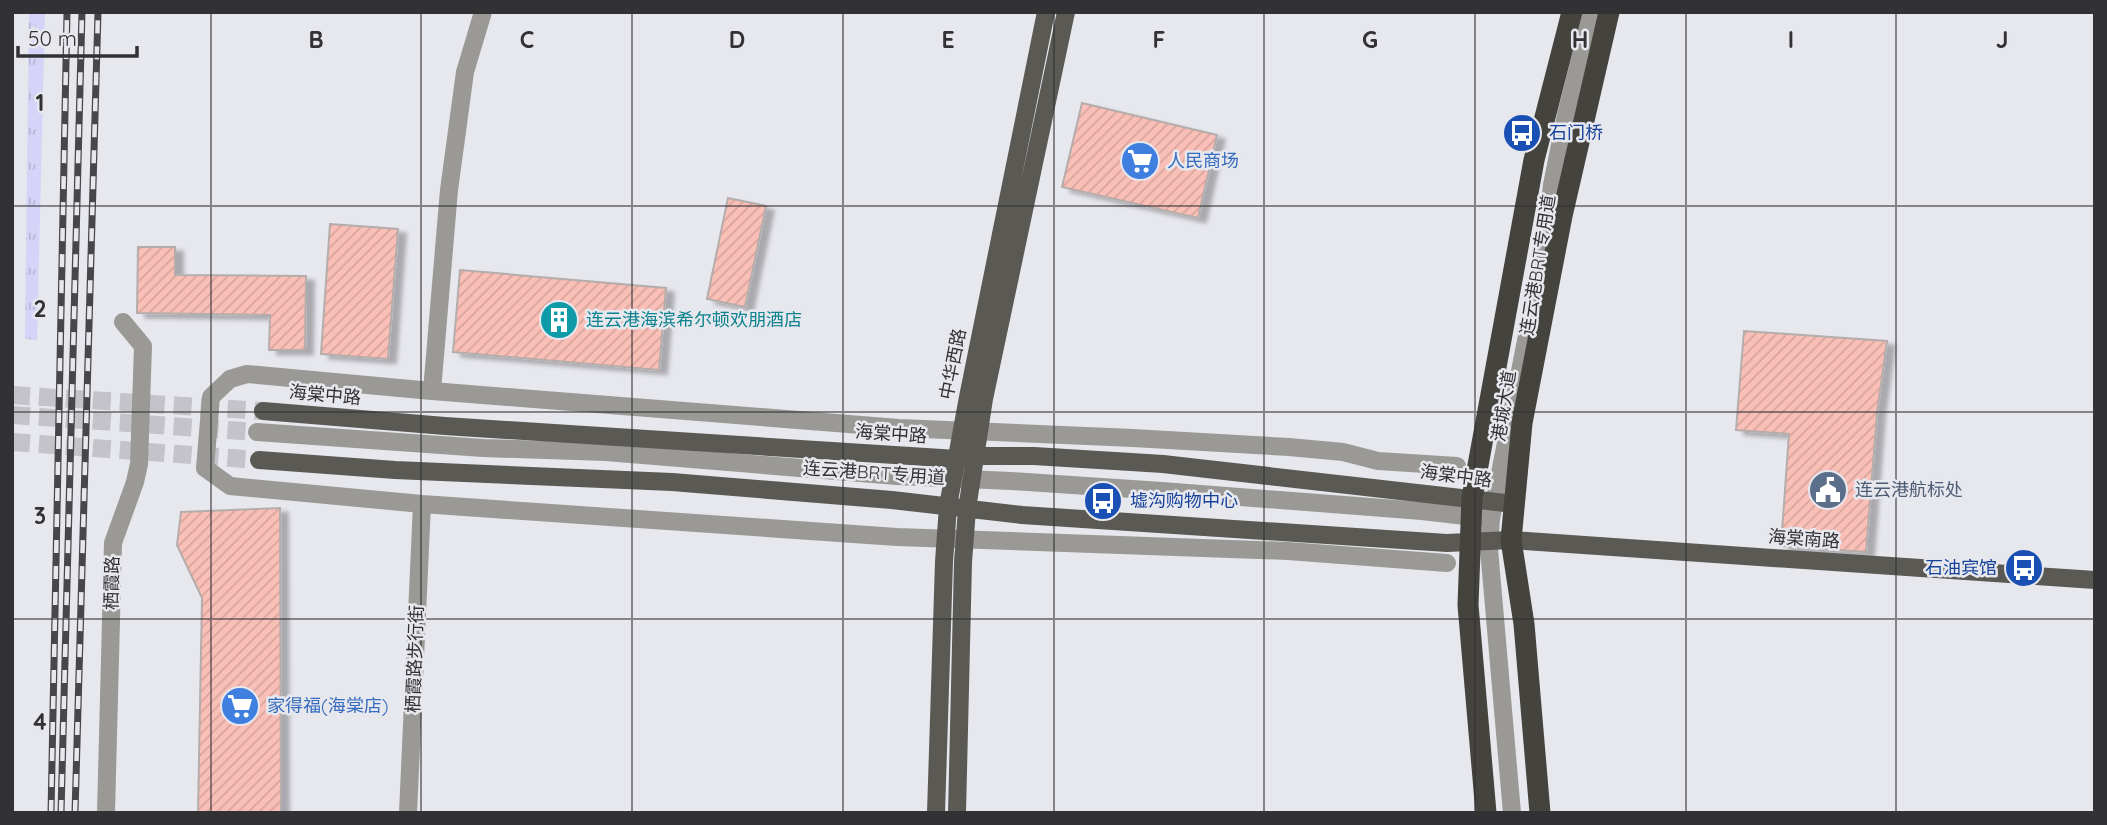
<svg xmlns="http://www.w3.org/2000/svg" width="2107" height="825" font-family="Quicksand,'Noto Sans SC',sans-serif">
  <defs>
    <pattern id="grass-tufts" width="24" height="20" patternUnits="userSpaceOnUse" patternTransform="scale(1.75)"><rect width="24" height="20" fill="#d6d3f8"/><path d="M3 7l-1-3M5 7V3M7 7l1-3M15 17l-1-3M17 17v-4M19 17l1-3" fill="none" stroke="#b8b6d5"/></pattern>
    <pattern id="building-hatch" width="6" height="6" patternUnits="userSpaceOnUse" patternTransform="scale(1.75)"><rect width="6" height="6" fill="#fabfb6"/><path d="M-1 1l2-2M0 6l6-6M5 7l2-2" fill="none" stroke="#d7a59d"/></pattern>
    <filter id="shadow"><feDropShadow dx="8" dy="4.5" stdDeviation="2" flood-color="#0004"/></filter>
  </defs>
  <rect width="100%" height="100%" fill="#e7e7ee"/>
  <path fill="url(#grass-tufts)" d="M 29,12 L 45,12 L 37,340 L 25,339 Z"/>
  <path fill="url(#building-hatch)" stroke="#b5adab" stroke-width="2" filter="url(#shadow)" d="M 1082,103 L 1217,135 L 1198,218 L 1062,187 Z
    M 728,198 L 766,206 L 745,307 L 707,299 Z
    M 330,224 L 398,229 L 388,359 L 321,354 Z
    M 138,247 L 175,247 L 175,275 L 306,276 L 305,350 L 269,350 L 270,315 L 137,313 Z
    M 460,270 L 666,288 L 659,370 L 453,352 Z
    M 1744,331 L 1887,341 L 1877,413 L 1866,552 L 1781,546 L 1789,434 L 1736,430 Z
    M 280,508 L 281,813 L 198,813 L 202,598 L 177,545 L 181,512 Z"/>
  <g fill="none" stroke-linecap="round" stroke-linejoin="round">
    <path stroke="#c3c3c9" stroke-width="18" stroke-dasharray="18 9" stroke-linecap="butt" d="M 12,415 L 257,432"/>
    <path stroke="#c3c3c9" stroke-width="18" stroke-dasharray="18 9" stroke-linecap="butt" d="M 12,395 L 263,411
      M 12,442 L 259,460"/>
    <path stroke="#9a9996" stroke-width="18" d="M 432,391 L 449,190 L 465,72 L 483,12
      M 257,432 L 483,448 L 606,452 L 897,476 L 1011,481 L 1162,491 L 1422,511 L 1491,519
      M 1447,563 L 1288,551 L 897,537 L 422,504 L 230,486 L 205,468 L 211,397 L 230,379 L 247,374 L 432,391 L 899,428 L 1133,438 L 1289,447 L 1343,452 L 1378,461 L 1457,466
      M 106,813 L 113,543 L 135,482 L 139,464 L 143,346 L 123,322
      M 408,813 L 422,504
      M 1512,813 L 1489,549 L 1491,519 L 1545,244 L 1552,185 L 1566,115 L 1592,12"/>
    <path stroke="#5b5954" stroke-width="18" d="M 263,411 L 445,426 L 957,459 L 975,456 L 1034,456 L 1163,464 L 1514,504
      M 259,460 L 395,470 L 672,482 L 892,500 L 1022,515 L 1447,543 L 1511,540 L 2095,580
      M 936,813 L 944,562 L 948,506 L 968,397 L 1046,12
      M 957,813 L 963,562 L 967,509 L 984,399 L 1066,12"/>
    <path stroke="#45433d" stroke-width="21" d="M 1486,813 L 1468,605 L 1472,498 L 1534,160 L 1572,12
      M 1540,813 L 1524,624 L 1511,540 L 1522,423 L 1562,216 L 1609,12"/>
    <defs>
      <path id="rail" d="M 51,813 L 67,12
        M 61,813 L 82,12
        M 75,813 L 98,12"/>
    </defs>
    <use href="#rail" stroke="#47474a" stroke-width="7"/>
    <use href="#rail" stroke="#e7e7ee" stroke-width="4.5" stroke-dasharray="13" stroke-linecap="butt"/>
  </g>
  <path fill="none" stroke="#323234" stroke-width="2" stroke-opacity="0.55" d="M 211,12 L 211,813M 421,12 L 421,813M 632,12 L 632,813M 843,12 L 843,813M 1054,12 L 1054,813M 1264,12 L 1264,813M 1475,12 L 1475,813M 1686,12 L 1686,813M 1896,12 L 1896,813M 12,206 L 2095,206M 12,412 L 2095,412M 12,619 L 2095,619"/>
  <defs>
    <symbol id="bus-disc" viewBox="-11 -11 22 22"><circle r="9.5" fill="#1a4fb4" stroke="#e7e7ee"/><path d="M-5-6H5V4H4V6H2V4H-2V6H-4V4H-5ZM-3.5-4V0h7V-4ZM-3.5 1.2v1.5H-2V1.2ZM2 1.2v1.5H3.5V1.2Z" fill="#fff"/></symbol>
    <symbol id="supermarket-disc" viewBox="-11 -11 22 22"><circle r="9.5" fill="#3f7fe0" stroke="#e7e7ee"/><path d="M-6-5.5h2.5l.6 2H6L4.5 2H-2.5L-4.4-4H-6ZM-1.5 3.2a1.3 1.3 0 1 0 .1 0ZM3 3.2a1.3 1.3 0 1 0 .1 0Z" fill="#fff"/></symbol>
    <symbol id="building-disc" viewBox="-11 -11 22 22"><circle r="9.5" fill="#0f9aa8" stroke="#e7e7ee"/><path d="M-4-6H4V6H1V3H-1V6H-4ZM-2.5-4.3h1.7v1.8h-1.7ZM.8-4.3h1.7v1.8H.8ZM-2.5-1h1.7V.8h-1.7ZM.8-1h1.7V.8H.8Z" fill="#fff"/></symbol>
    <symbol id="civic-disc" viewBox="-11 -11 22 22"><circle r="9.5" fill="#5c6f8a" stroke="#e7e7ee"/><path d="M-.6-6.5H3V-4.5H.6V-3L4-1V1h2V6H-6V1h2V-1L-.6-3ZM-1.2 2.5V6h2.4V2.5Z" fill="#fff"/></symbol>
  </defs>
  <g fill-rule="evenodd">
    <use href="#bus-disc" x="1500" y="111" width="44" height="44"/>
    <use href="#supermarket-disc" x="1118" y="139" width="44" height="44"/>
    <use href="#building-disc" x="537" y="298" width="44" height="44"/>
    <use href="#civic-disc" x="1806" y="468" width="44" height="44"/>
    <use href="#bus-disc" x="1081" y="479" width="44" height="44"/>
    <use href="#bus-disc" x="2002" y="546" width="44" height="44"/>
    <use href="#supermarket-disc" x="218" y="684" width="44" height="44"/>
  </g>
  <g text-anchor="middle" stroke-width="5" stroke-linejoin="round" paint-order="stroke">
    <g font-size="18" fill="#164399" stroke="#e7e7ee" text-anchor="start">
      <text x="1549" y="139">石门桥</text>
      <text x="1130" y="507">墟沟购物中心</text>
      <text x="1997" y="574" text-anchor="end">石油宾馆</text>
    </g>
    <g font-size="18" fill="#366cbe" stroke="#e7e7ee" text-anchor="start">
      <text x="1167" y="167">人民商场</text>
      <text x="267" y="712">家得福(海棠店)</text>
    </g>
    <g font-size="18" fill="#323234" stroke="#e7e7ee">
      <text transform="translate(1538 265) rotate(-81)" y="6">连云港BRT专用道</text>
      <text transform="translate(953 364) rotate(-79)" y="6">中华西路</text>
      <text transform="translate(325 395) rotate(5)" y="6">海棠中路</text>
      <text transform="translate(1504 406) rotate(-81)" y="6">港城大道</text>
      <text transform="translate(891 434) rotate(4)" y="6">海棠中路</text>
      <text transform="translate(874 473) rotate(4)" y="6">连云港BRT专用道</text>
      <text transform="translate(1456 476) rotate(7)" y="6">海棠中路</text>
      <text transform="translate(1804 539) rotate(4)" y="6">海棠南路</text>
      <text transform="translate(112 583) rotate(-89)" y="6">栖霞路</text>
      <text transform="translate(415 659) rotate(-88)" y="6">栖霞路步行街</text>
    </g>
    <g font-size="18" fill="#0d838f" stroke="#e7e7ee" text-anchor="start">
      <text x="586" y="326">连云港海滨希尔顿欢朋酒店</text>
    </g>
    <g font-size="18" fill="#4e5e75" stroke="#e7e7ee" text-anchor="start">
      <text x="1855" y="496">连云港航标处</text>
    </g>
  </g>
  <g font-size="23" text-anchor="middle" font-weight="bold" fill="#323234" stroke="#e7e7ee" stroke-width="5" stroke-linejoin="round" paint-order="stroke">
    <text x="316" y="48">B</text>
    <text x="527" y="48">C</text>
    <text x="737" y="48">D</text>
    <text x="948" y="48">E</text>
    <text x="1159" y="48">F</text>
    <text x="1370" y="48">G</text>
    <text x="1580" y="48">H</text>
    <text x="1791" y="48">I</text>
    <text x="2002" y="48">J</text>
    <text x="40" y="111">1</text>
    <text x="40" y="317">2</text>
    <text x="40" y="524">3</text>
    <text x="40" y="730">4</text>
  </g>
  <rect width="2107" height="825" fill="none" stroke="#323234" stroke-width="28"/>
  <path d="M18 46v10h119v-10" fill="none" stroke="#323234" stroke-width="3.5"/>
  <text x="28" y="46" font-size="21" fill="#323234" stroke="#e7e7ee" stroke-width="5" paint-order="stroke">50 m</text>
</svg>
